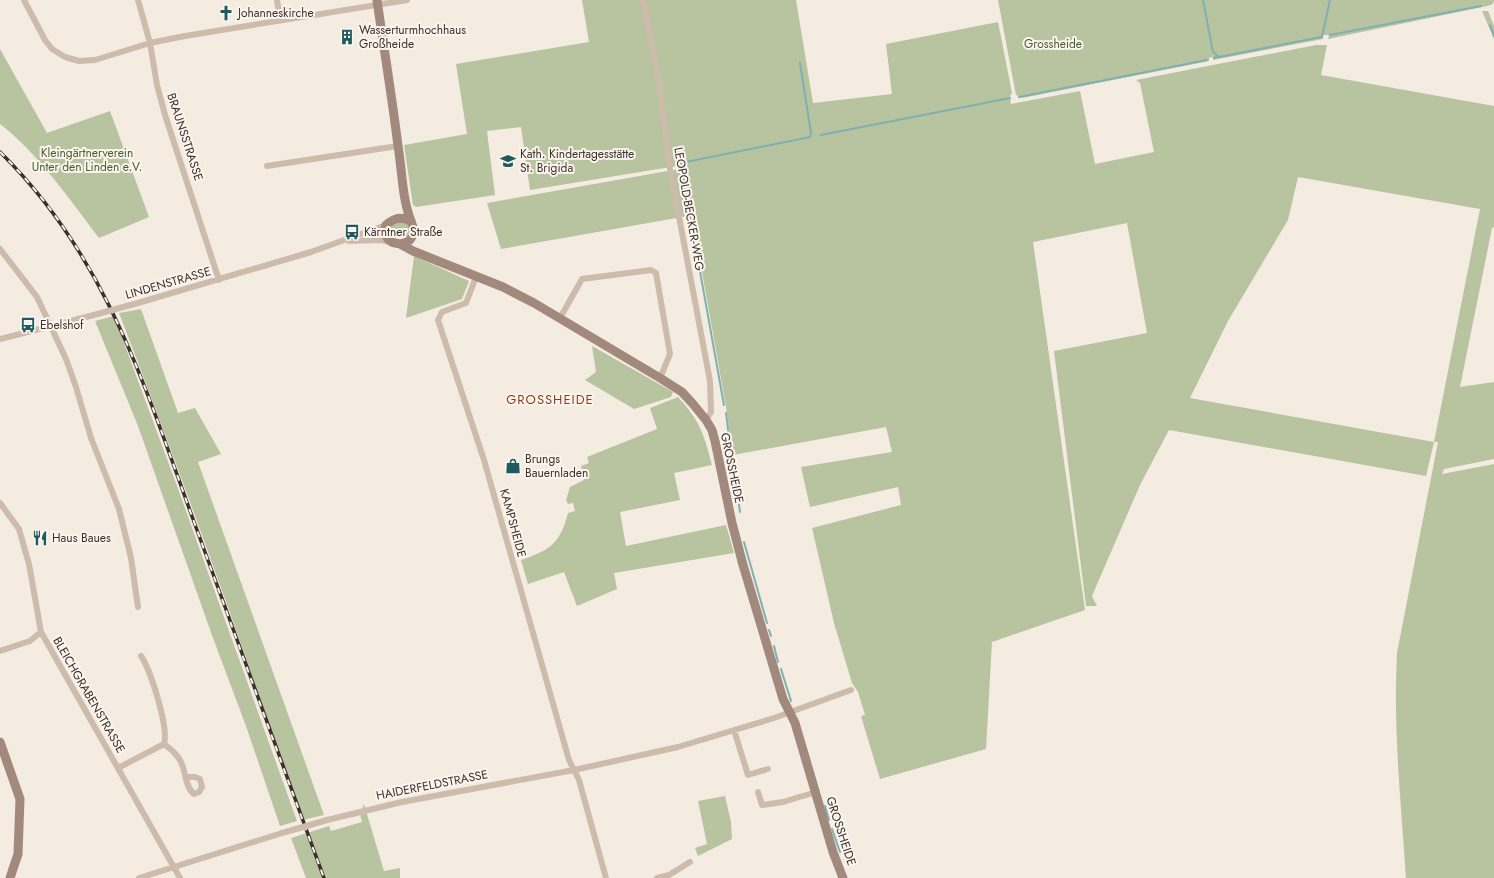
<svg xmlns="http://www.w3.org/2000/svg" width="1494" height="878" font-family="Jost,sans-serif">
  <rect width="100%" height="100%" fill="#f4ebe1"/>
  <path fill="#b8c4a0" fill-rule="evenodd" d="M 582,0 L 796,0 L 813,103 L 892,94 L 886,44 L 998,22 L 1012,93 L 1010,96 L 1011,104 L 1080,91 L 1095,164 L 1154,152 L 1140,83 L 1136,80 L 1316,45 L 1327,45 L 1321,75 L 1494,106 L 1494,227 L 1492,228 L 1460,387 L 1494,382 L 1494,459 L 1444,469 L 1442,474 L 1494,464 L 1494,878 L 1406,878 C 1401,803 1393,728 1397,653 L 1438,442 L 1434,442 L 1426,476 L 1169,430 L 1140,485 L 1092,596 L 1097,606 L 1086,606 L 1054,351 L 1147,333 L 1127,223 L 1033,242 L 1085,610 L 992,642 L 986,749 L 880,779 L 861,716 L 865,715 L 858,692 L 852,683 L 834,623 L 812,528 L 901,505 L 898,487 L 810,507 L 801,467 L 892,452 L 886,427 L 733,455 L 726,407 L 683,165 L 530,190 L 521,127 L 487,131 L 495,195 L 416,207 L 413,205 L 404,145 L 467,134 L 456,64 L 589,42 ZM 1298,177 L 1480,209 L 1434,442 L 1190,398 L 1228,321 L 1288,220 Z
    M 998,0 L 1494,0 L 1493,4 L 1487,6 L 1328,39 L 1329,35 L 1323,35 L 1323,39 L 1213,60 L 1213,57 L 1209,58 L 1209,61 L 1022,98 L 1016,95 Z
    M 1482,11 L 1488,11 L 1494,26 L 1494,39 Z
    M 0,49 L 47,133 L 110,111 L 149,217 L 99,238 C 71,201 36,151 0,124 Z
    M 679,169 L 688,216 L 501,249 L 487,203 Z
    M 402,221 L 408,224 L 409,234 L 406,238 L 387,230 L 390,227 Z
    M 414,256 L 469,281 L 462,299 L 406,318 Z
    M 141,309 L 178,413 L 195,408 L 221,454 L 198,462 L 324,815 L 302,820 C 244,650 184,481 119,313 Z
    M 114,316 L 177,486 L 297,821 L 280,826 L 246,726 L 213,638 L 138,426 L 95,321 Z
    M 592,346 L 673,392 L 671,397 L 634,409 L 585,380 L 596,372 Z
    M 678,397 C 700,421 704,434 712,465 L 674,473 L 680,500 L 620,512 L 626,546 L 726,525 L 734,553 L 614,573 L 617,589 L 577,606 L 564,572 L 528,584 L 521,560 C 550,550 560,544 568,513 L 575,511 L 573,503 L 568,504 L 566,500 L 570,487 L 584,480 L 581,466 L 589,463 L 587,457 L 657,429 L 650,408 Z
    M 725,796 L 731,822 L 732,839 L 698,856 L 695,848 L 707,844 L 698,801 Z
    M 364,804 L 384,871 L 400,868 L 400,878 L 306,878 L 291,838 L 329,826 L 331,831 L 362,822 L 360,814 Z"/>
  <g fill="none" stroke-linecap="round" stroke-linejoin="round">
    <path stroke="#7fb0b2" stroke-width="2" d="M 1203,0 L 1213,52 L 1219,57
      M 1490,25 L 1494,36
      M 1330,35 L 1481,6
      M 1322,37 L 1330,0
      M 1214,58 L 1321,37
      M 1019,97 L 1207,60
      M 821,135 L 1010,98
      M 677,147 L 681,163 L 810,137 L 811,133 L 800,63
      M 682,171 L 724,405
      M 726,413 L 733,469
      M 735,476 L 740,512
      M 744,542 L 767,623
      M 769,630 L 771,636
      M 774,646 L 778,662
      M 781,669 L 791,701
      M 825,806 L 829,820
      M 832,829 L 840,852"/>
    <path stroke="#cdbbac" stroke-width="6" d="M 24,0 L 45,40 L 52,49 L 65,57 L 79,61 L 95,60 L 150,43 L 185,36 L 407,0
      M 138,0 L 150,43 L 157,85 L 165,115 L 219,280
      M 277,0 L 280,20
      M 643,0 L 659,82 L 670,169 L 710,381 L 711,412 L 706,420
      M 267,166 L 398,146
      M 349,241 L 380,240 L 391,242
      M 0,249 L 37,297 L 66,359 L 76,387 L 91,438 L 119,509 L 131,558 L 138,607
      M 476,277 L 466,303 L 442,312 L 438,320 L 484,460 L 569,760 L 579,780 L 606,878
      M 138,303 L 311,252 L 386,225
      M 560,318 L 582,279 L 651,270 L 656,273 L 670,354 L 660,378
      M 0,339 L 90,316
      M 0,503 L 19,529 L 29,564 L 41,632 L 30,641 L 0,651
      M 41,632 L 180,878
      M 141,656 C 151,671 169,728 164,744 C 171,749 177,754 181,762 C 186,772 185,787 194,794 L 199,792 L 202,787 L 200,779 L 195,777 L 186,777
      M 734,730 L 748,775 L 768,769
      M 118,768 L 164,744
      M 758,792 L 762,805 L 783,802 L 816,792
      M 327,820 L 402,802 L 574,770 L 678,747 L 774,718 L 851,690
      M 139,878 L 282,833
      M 657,878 L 669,875 L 690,862"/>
    <path stroke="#a18a7d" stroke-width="9" d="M 377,0 C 384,49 392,97 398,146 C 402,169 402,199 411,221 C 424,252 377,249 386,225 C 395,218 400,216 411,221
      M 400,244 L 413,251 L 503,287 L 534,303 L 660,378 L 682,392 L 693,404 L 706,420 L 712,430 L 715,441 L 732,523 L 743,565 L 783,699 L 795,723 L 833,852 L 843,878
      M 0,742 L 20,799 L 18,854 L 10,878"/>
    <defs>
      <path id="rail" d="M 0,152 C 109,259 146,391 197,530 C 239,646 281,762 324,878"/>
    </defs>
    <use href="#rail" stroke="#3b302b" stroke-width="3.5"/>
    <use href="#rail" stroke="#fbf5ee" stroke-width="2" stroke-dasharray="6" stroke-linecap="butt"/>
    <path stroke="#cdbbac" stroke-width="6" d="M 90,316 L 138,303
      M 282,833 L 327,820"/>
  </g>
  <defs>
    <symbol id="church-bare" viewBox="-9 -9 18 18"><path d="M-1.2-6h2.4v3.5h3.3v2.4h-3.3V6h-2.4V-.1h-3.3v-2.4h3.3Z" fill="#1f5a5e" stroke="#fbf5ee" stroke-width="2.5" paint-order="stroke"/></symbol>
    <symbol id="building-bare" viewBox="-9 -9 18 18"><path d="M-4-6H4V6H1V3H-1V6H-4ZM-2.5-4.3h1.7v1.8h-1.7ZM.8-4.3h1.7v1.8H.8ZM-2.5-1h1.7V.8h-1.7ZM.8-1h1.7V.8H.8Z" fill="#1f5a5e" stroke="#fbf5ee" stroke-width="2.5" paint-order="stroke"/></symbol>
    <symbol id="school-bare" viewBox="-9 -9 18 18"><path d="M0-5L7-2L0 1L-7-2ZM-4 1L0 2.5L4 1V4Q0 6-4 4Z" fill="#1f5a5e" stroke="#fbf5ee" stroke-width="2.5" paint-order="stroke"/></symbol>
    <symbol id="bus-bare" viewBox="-9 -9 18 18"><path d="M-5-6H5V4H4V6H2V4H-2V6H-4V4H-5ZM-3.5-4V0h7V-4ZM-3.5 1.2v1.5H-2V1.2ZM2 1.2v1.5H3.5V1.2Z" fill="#1f5a5e" stroke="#fbf5ee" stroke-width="2.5" paint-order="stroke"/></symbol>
    <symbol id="shop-bare" viewBox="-9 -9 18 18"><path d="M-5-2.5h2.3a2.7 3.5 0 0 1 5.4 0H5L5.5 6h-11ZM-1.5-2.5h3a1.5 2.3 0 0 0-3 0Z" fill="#1f5a5e" stroke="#fbf5ee" stroke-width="2.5" paint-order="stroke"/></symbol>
    <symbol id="restaurant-bare" viewBox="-9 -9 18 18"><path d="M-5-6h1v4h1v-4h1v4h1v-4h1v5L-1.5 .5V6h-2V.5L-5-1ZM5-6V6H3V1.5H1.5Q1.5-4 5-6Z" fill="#1f5a5e" stroke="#fbf5ee" stroke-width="2.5" paint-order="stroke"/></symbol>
  </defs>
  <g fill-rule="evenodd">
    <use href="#church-bare" x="215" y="2" width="22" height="22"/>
    <use href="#building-bare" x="336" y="26" width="22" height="22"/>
    <use href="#school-bare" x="497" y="150" width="22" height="22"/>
    <use href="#bus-bare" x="341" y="221" width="22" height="22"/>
    <use href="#bus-bare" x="17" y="314" width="22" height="22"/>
    <use href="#shop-bare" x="502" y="455" width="22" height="22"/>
    <use href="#restaurant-bare" x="29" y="527" width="22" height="22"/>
  </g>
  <g text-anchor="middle" stroke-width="4" stroke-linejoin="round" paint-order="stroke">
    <g font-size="12" fill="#3b302b" stroke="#fbf5ee" text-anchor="start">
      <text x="238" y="17">Johanneskirche</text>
      <text x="359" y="34">Wasserturmhochhaus<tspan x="359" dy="14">Großheide</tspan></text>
      <text x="520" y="158">Kath. Kindertagesstätte<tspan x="520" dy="14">St. Brigida</tspan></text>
      <text x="364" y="236">Kärntner Straße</text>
      <text x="40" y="329">Ebelshof</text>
      <text x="525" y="463">Brungs<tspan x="525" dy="14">Bauernladen</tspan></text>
      <text x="52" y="542">Haus Baues</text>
    </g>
    <g font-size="12" fill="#4a5a2e" stroke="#fbf5ee">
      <text x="1053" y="48">Grossheide</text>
      <text x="87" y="157">Kleingärtnerverein<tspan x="87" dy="14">Unter den Linden e.V.</tspan></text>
    </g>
    <g font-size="12" fill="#3b302b" stroke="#fbf5ee">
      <text transform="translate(185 137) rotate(72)" y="4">BRAUNSSTRASSE</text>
      <text transform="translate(689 209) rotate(80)" y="4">LEOPOLD-BECKER-WEG</text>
      <text transform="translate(168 283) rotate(-16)" y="4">LINDENSTRASSE</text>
      <text transform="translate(732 468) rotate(78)" y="4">GROSSHEIDE</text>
      <text transform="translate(513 523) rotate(75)" y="4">KAMPSHEIDE</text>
      <text transform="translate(89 695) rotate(60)" y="4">BLEICHGRABENSTRASSE</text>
      <text transform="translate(432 785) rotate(-11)" y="4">HAIDERFELDSTRASSE</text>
      <text transform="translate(841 831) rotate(72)" y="4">GROSSHEIDE</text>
    </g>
    <g font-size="13" letter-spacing="1" fill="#8c3b22" stroke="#fbf5ee">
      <text x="550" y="404">GROSSHEIDE</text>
    </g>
  </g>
</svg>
